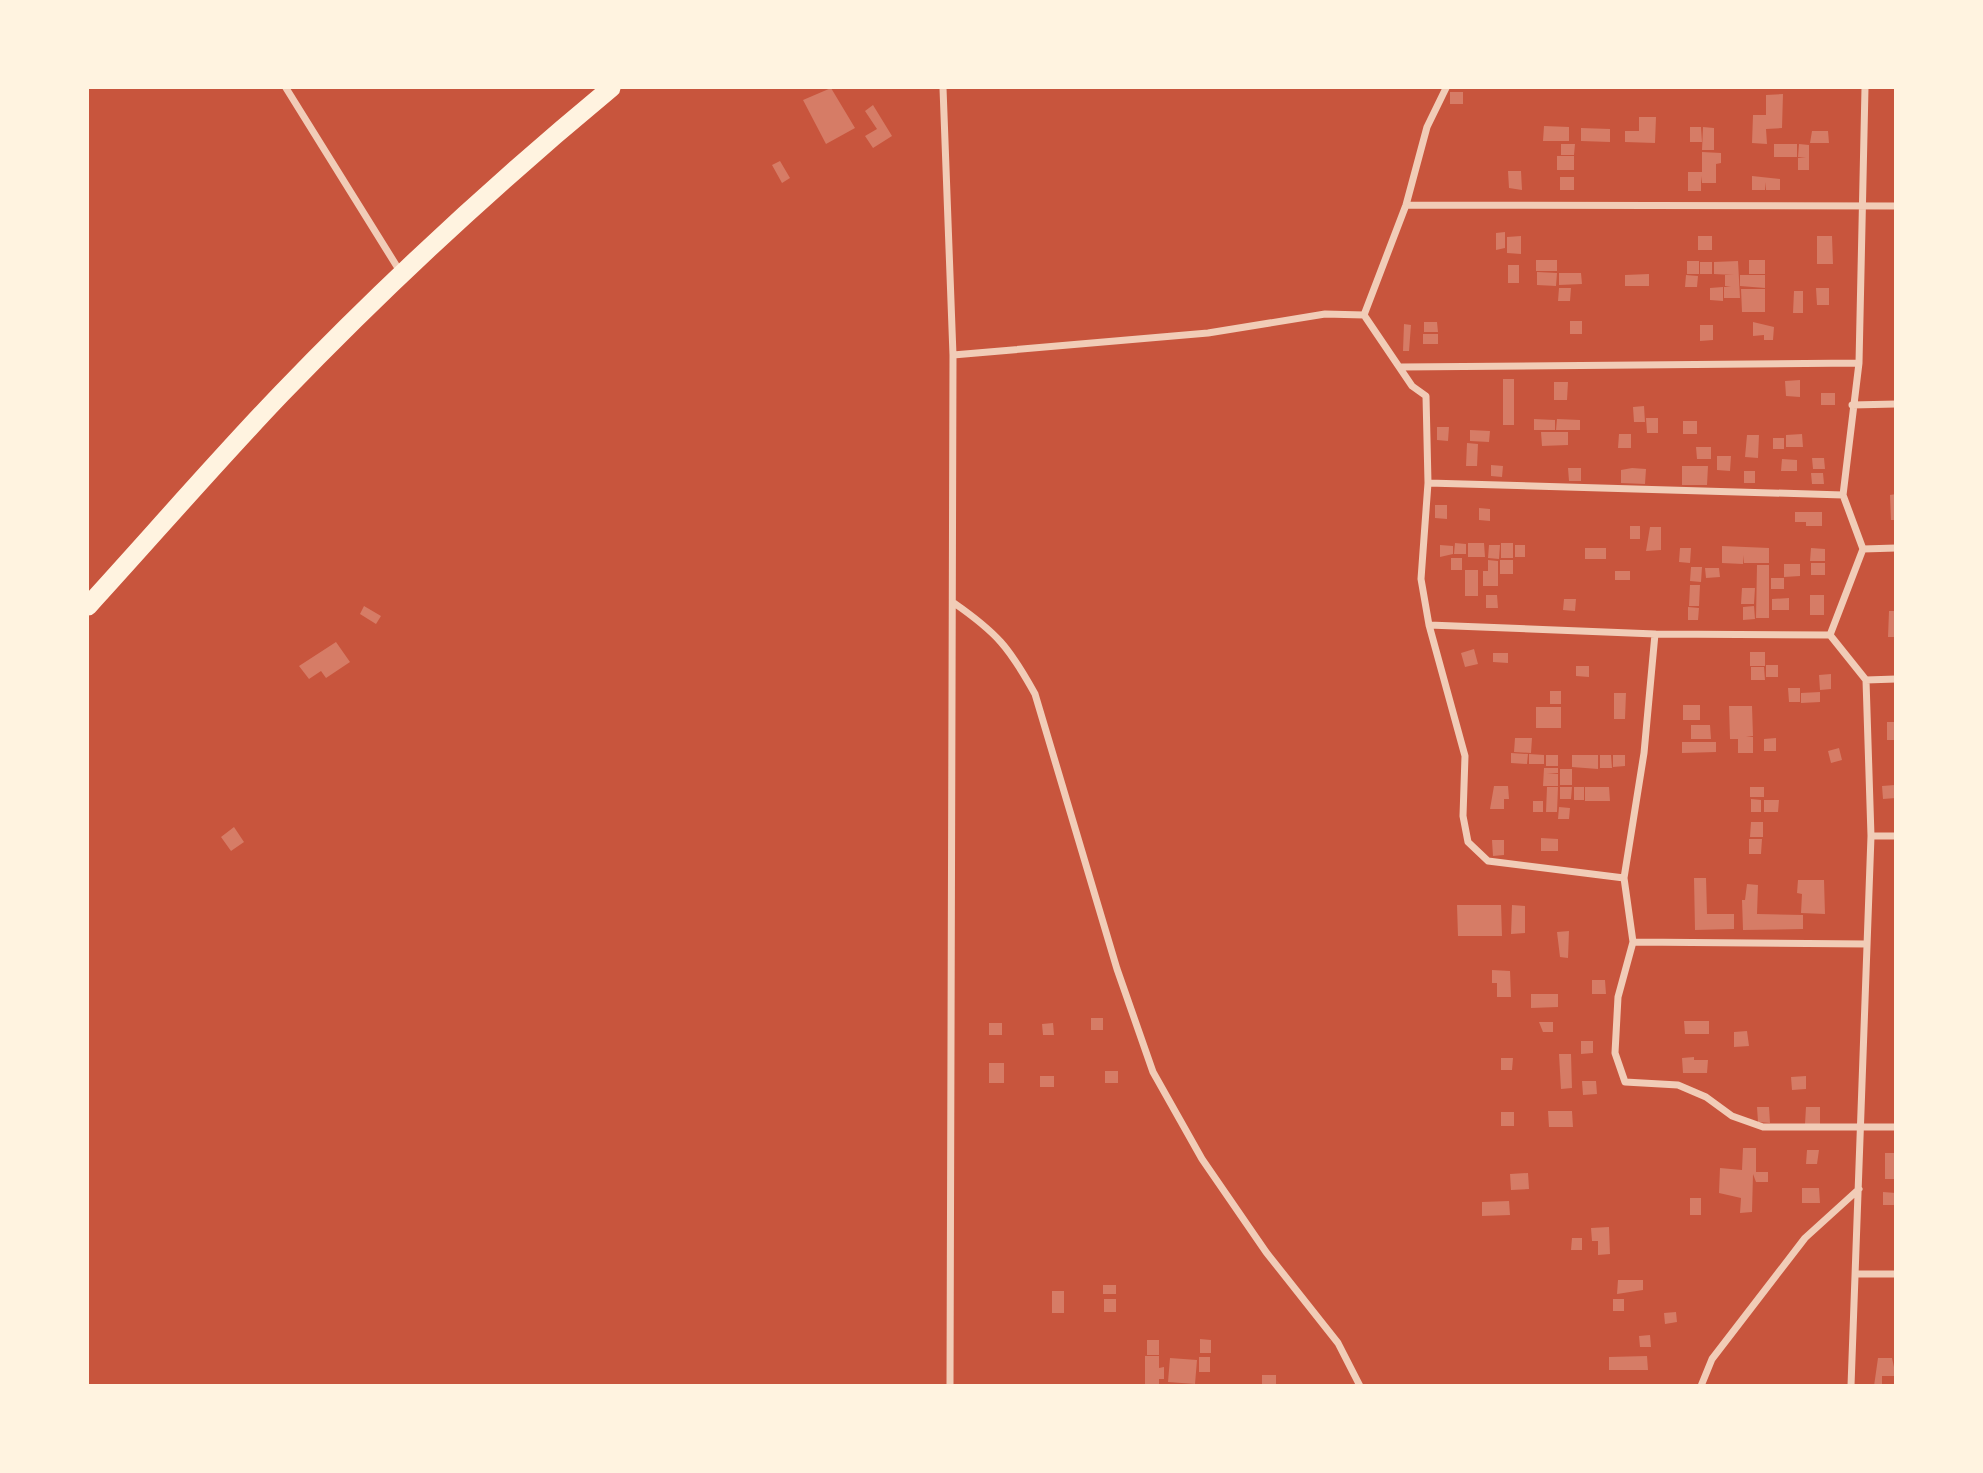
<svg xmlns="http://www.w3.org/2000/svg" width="1983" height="1473" font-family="'Crimson Pro',serif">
  <rect width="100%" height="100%" fill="#c8553d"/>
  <path fill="#d67c66" d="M 831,88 L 855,128 L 826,144 L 803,100 Z
    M 1450,92 L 1463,92 L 1463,104 L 1450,104 Z
    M 1783,94 L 1782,128 L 1766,129 L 1767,144 L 1752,143 L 1753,115 L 1766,115 L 1766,95 Z
    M 873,105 L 892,136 L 873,148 L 865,136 L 877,129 L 865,111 Z
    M 1639,117 L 1656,117 L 1655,143 L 1625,142 L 1625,131 L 1639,131 Z
    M 1544,126 L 1569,127 L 1569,141 L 1543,141 Z
    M 1690,127 L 1701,127 L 1702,142 L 1690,142 Z
    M 1703,127 L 1714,128 L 1714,150 L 1702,150 Z
    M 1581,128 L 1610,129 L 1610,142 L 1581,141 Z
    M 1812,131 L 1828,131 L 1829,143 L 1810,143 Z
    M 1561,144 L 1575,144 L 1574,155 L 1561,155 Z
    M 1774,144 L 1797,144 L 1797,157 L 1774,157 Z
    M 1799,144 L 1809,145 L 1809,170 L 1798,170 L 1798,158 L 1806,158 L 1798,157 Z
    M 1702,152 L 1721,153 L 1721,163 L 1716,164 L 1716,183 L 1702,183 L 1701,176 L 1701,191 L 1688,191 L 1688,172 L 1702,172 Z
    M 1557,156 L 1574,156 L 1574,170 L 1557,170 Z
    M 780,161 L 790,178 L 782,183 L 772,165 Z
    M 1508,171 L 1521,171 L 1522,190 L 1509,188 Z
    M 1752,176 L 1780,179 L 1780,190 L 1766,190 L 1765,182 L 1765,190 L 1752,190 Z
    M 1560,177 L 1574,177 L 1574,190 L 1560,190 Z
    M 1505,232 L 1505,248 L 1496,250 L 1496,233 Z
    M 1521,236 L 1521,254 L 1507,253 L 1507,237 Z
    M 1698,236 L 1712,236 L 1712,250 L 1698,250 Z
    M 1817,236 L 1832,236 L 1833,264 L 1817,264 Z
    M 1536,260 L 1557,260 L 1557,271 L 1536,271 Z
    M 1749,260 L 1765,260 L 1765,274 L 1749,274 Z
    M 1687,261 L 1699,261 L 1699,274 L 1687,274 Z
    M 1738,261 L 1740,298 L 1724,298 L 1724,287 L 1731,287 L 1725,286 L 1725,275 L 1734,275 L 1714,274 L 1714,262 Z
    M 1700,262 L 1712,262 L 1712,274 L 1700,274 Z
    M 1508,265 L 1519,265 L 1519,283 L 1508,283 Z
    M 1537,272 L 1557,273 L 1556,286 L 1537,285 Z
    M 1559,273 L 1581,273 L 1582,284 L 1559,285 Z
    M 1649,274 L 1649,286 L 1625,286 L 1625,275 Z
    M 1686,275 L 1698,276 L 1697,287 L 1685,287 Z
    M 1740,275 L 1765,275 L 1765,288 L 1740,286 Z
    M 1723,287 L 1723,301 L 1710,300 L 1710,288 Z
    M 1559,288 L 1571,288 L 1570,301 L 1558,301 Z
    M 1816,288 L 1829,288 L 1829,305 L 1817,305 Z
    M 1741,289 L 1765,289 L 1765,312 L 1742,312 Z
    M 1794,291 L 1803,291 L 1803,313 L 1793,313 Z
    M 1570,321 L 1582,321 L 1582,334 L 1570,334 Z
    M 1424,322 L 1437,322 L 1438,332 L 1424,332 Z
    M 1753,322 L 1774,327 L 1773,340 L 1764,340 L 1764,335 L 1753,336 Z
    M 1404,324 L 1411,325 L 1409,351 L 1403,351 Z
    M 1700,325 L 1713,325 L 1713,340 L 1700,341 Z
    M 1423,334 L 1438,334 L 1438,344 L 1423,344 Z
    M 1503,379 L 1514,379 L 1514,425 L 1503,425 Z
    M 1800,380 L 1800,397 L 1786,396 L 1785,381 Z
    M 1554,382 L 1568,382 L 1567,400 L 1554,400 Z
    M 1821,393 L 1835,393 L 1835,405 L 1821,405 Z
    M 1644,406 L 1645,422 L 1634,422 L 1633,407 Z
    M 1646,418 L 1658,418 L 1658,433 L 1647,433 Z
    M 1534,419 L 1555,420 L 1555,430 L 1534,430 Z
    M 1557,419 L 1580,420 L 1580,430 L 1556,430 Z
    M 1683,421 L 1697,421 L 1697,434 L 1683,434 Z
    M 1437,427 L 1449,427 L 1448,441 L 1437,440 Z
    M 1470,430 L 1490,431 L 1489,442 L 1470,441 Z
    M 1541,432 L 1568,432 L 1568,445 L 1542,446 Z
    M 1619,434 L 1631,434 L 1631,448 L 1618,448 Z
    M 1802,434 L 1803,447 L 1786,447 L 1786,435 Z
    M 1747,435 L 1759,435 L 1758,458 L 1745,457 Z
    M 1773,438 L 1784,438 L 1784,449 L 1773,449 Z
    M 1467,443 L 1478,444 L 1477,466 L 1466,466 Z
    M 1696,447 L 1711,447 L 1711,459 L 1697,459 Z
    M 1717,456 L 1731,456 L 1730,471 L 1717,470 Z
    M 1812,458 L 1824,458 L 1825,469 L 1813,469 Z
    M 1782,459 L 1797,460 L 1797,471 L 1781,471 Z
    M 1491,465 L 1503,466 L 1502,477 L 1491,476 Z
    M 1682,466 L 1708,466 L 1707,485 L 1682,485 Z
    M 1568,468 L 1581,468 L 1581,481 L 1569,481 Z
    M 1632,468 L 1646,469 L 1645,484 L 1621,483 L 1621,470 Z
    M 1744,471 L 1755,471 L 1755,483 L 1744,483 Z
    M 1811,473 L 1823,473 L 1824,484 L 1812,484 Z
    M 1896,494 L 1896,520 L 1891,520 L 1890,495 Z
    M 1435,505 L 1447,505 L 1447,519 L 1435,518 Z
    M 1479,508 L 1490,509 L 1490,521 L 1479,520 Z
    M 1795,512 L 1822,512 L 1822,526 L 1806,526 L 1806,522 L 1795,522 Z
    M 1630,526 L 1640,526 L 1640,539 L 1630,539 Z
    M 1650,527 L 1661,527 L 1661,550 L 1646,551 Z
    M 1455,543 L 1466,544 L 1466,554 L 1454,554 Z
    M 1468,543 L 1484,543 L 1485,557 L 1468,557 Z
    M 1501,543 L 1513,543 L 1513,558 L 1501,558 Z
    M 1440,545 L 1453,546 L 1453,554 L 1440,557 Z
    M 1489,545 L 1500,545 L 1499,559 L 1488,558 Z
    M 1515,545 L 1525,545 L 1525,557 L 1515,557 Z
    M 1722,546 L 1769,548 L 1769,563 L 1744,563 L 1744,555 L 1743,564 L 1722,563 Z
    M 1585,548 L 1606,548 L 1606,559 L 1585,559 Z
    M 1680,548 L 1691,548 L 1690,563 L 1679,562 Z
    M 1811,548 L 1825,549 L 1825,561 L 1810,561 Z
    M 1451,558 L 1462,558 L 1462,570 L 1451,570 Z
    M 1488,560 L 1498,561 L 1498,586 L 1483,586 L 1483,571 L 1488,571 Z
    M 1500,560 L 1513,560 L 1513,574 L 1500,574 Z
    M 1811,563 L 1825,563 L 1825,575 L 1811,575 Z
    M 1784,564 L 1800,564 L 1800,576 L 1784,577 Z
    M 1757,565 L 1769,565 L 1769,618 L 1756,618 Z
    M 1691,567 L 1702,567 L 1701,582 L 1690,581 Z
    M 1705,568 L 1719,568 L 1720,577 L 1706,578 Z
    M 1465,570 L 1478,570 L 1478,596 L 1465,596 Z
    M 1615,571 L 1630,571 L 1630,580 L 1615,580 Z
    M 1771,578 L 1784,578 L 1784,589 L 1771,589 Z
    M 1690,585 L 1700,585 L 1699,606 L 1689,606 Z
    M 1742,588 L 1755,588 L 1754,604 L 1741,604 Z
    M 1486,595 L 1497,595 L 1498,608 L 1486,608 Z
    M 1810,595 L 1824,595 L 1824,615 L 1810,615 Z
    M 1789,598 L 1789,610 L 1772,610 L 1772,599 Z
    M 1564,599 L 1576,599 L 1575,611 L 1563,610 Z
    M 364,606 L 381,616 L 376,624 L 360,614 Z
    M 1754,606 L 1755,619 L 1743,620 L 1743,607 Z
    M 1688,607 L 1699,608 L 1698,620 L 1688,620 Z
    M 1889,611 L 1896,611 L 1896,637 L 1888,637 Z
    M 336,642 L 350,662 L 326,678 L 321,671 L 309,679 L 299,666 Z
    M 1474,649 L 1478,664 L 1465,667 L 1461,653 Z
    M 1750,652 L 1765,652 L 1765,666 L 1750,666 Z
    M 1493,653 L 1508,653 L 1508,663 L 1493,662 Z
    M 1766,665 L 1778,665 L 1778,677 L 1766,677 Z
    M 1576,666 L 1589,666 L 1589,677 L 1576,676 Z
    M 1751,667 L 1764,667 L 1765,680 L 1751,680 Z
    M 1831,674 L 1831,689 L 1820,690 L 1819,675 Z
    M 1788,688 L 1800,688 L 1800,702 L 1789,702 Z
    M 1550,691 L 1561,691 L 1561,704 L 1550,704 Z
    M 1820,692 L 1820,702 L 1801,703 L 1801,693 Z
    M 1614,693 L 1626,693 L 1625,719 L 1614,719 Z
    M 1683,705 L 1700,705 L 1700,720 L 1683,720 Z
    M 1729,706 L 1752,706 L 1753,736 L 1746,737 L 1753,737 L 1753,753 L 1738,753 L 1738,739 L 1730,739 Z
    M 1536,707 L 1561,707 L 1561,728 L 1536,728 Z
    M 1887,722 L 1896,722 L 1896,740 L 1887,740 Z
    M 1691,725 L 1710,725 L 1711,739 L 1691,739 Z
    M 1515,738 L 1532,738 L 1531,753 L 1514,752 Z
    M 1776,738 L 1776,751 L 1764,751 L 1764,739 Z
    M 1682,742 L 1716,742 L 1716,752 L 1682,753 Z
    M 1839,748 L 1842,760 L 1831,763 L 1828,751 Z
    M 1511,753 L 1528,754 L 1527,764 L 1511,763 Z
    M 1529,754 L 1544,755 L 1544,764 L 1529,764 Z
    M 1546,755 L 1558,755 L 1558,766 L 1546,766 Z
    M 1572,755 L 1598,755 L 1598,769 L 1572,767 Z
    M 1600,755 L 1611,755 L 1612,768 L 1600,768 Z
    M 1613,755 L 1625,755 L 1625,766 L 1613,767 Z
    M 1544,768 L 1558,768 L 1558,773 L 1547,773 L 1558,774 L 1558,786 L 1543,786 Z
    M 1560,769 L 1572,769 L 1572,785 L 1560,785 Z
    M 1895,785 L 1896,798 L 1883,799 L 1882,786 Z
    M 1494,786 L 1508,786 L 1509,799 L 1504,799 L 1504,809 L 1490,809 Z
    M 1547,787 L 1558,787 L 1557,812 L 1546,812 Z
    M 1560,787 L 1572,787 L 1571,799 L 1560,799 Z
    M 1574,787 L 1584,787 L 1584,800 L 1574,800 Z
    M 1585,787 L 1609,787 L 1610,801 L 1585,801 Z
    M 1750,787 L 1764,787 L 1764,797 L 1750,797 Z
    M 1751,799 L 1761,800 L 1761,812 L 1751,812 Z
    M 1764,800 L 1779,800 L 1778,812 L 1764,812 Z
    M 1533,801 L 1543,801 L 1543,812 L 1533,812 Z
    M 1559,807 L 1570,808 L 1569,819 L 1558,819 Z
    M 1751,822 L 1763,822 L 1763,837 L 1750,837 Z
    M 234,827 L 244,842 L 231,851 L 221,837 Z
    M 1541,838 L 1558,839 L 1558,851 L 1541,851 Z
    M 1749,839 L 1762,839 L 1761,854 L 1749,854 Z
    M 1492,840 L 1504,840 L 1504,855 L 1493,856 Z
    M 1694,878 L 1706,878 L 1707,914 L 1734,914 L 1734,929 L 1695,930 Z
    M 1798,880 L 1824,880 L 1825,914 L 1801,913 L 1802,894 L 1797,893 Z
    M 1747,884 L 1758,885 L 1757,914 L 1803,915 L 1803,929 L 1743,930 L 1742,900 L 1745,900 Z
    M 1457,905 L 1501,905 L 1502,936 L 1458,936 Z
    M 1512,905 L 1525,906 L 1525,933 L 1511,934 Z
    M 1569,931 L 1568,958 L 1560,957 L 1557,932 Z
    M 1492,970 L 1510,971 L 1511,997 L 1497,997 L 1497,983 L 1492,983 Z
    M 1592,980 L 1605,980 L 1606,994 L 1592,994 Z
    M 1531,994 L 1558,994 L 1558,1007 L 1531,1008 Z
    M 1091,1018 L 1103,1018 L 1103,1030 L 1091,1030 Z
    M 1684,1021 L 1709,1021 L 1709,1034 L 1685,1034 Z
    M 1539,1022 L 1553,1022 L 1553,1032 L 1543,1032 Z
    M 989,1023 L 1002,1023 L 1002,1035 L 989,1035 Z
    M 1053,1023 L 1054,1035 L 1043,1035 L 1042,1024 Z
    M 1747,1031 L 1749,1046 L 1734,1047 L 1734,1032 Z
    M 1581,1041 L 1593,1041 L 1593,1053 L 1581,1054 Z
    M 1559,1054 L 1571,1054 L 1572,1088 L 1561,1089 Z
    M 1694,1057 L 1694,1060 L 1708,1060 L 1707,1073 L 1683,1073 L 1682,1058 Z
    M 1501,1058 L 1513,1058 L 1512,1070 L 1501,1070 Z
    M 989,1063 L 1004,1063 L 1004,1083 L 989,1083 Z
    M 1105,1071 L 1118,1071 L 1118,1083 L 1105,1083 Z
    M 1040,1076 L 1054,1076 L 1054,1087 L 1040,1087 Z
    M 1806,1076 L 1806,1089 L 1792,1090 L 1791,1077 Z
    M 1582,1081 L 1596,1081 L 1597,1094 L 1583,1095 Z
    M 1757,1107 L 1769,1107 L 1770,1123 L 1758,1122 Z
    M 1806,1107 L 1820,1107 L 1820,1124 L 1805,1124 Z
    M 1548,1111 L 1572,1111 L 1573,1127 L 1549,1127 Z
    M 1501,1112 L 1514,1112 L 1514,1126 L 1501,1126 Z
    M 1743,1148 L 1756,1148 L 1756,1172 L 1768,1172 L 1768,1182 L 1756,1182 L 1753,1174 L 1752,1212 L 1740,1213 L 1741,1198 L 1719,1193 L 1720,1168 L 1742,1170 Z
    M 1807,1150 L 1819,1150 L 1817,1164 L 1806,1164 Z
    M 1885,1153 L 1896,1153 L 1896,1179 L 1885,1179 Z
    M 1528,1173 L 1529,1189 L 1511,1190 L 1510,1174 Z
    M 1802,1188 L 1819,1188 L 1820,1203 L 1802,1203 Z
    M 1883,1192 L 1896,1193 L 1896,1205 L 1883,1205 Z
    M 1690,1198 L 1701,1198 L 1701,1215 L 1690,1215 Z
    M 1509,1201 L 1510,1215 L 1482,1216 L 1482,1202 Z
    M 1609,1227 L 1610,1254 L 1598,1255 L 1598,1241 L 1592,1241 L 1591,1228 Z
    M 1572,1238 L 1582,1238 L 1582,1250 L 1571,1250 Z
    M 1618,1280 L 1643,1280 L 1643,1290 L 1617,1294 Z
    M 1103,1285 L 1116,1285 L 1116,1294 L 1103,1294 Z
    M 1052,1291 L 1064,1291 L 1064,1313 L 1052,1313 Z
    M 1104,1299 L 1116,1299 L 1116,1312 L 1104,1312 Z
    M 1613,1299 L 1624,1299 L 1624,1311 L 1613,1311 Z
    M 1676,1312 L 1677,1322 L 1665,1324 L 1664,1313 Z
    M 1650,1335 L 1651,1347 L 1640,1347 L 1639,1336 Z
    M 1200,1339 L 1211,1340 L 1211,1353 L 1200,1353 Z
    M 1147,1340 L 1159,1340 L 1159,1355 L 1147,1355 Z
    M 1145,1356 L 1159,1356 L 1159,1368 L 1164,1367 L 1164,1379 L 1159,1379 L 1159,1386 L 1145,1386 Z
    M 1647,1356 L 1648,1370 L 1609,1370 L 1609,1357 Z
    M 1199,1357 L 1210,1357 L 1210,1372 L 1199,1372 Z
    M 1170,1358 L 1197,1360 L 1195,1384 L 1168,1382 Z
    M 1878,1358 L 1892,1358 L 1896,1376 L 1882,1376 L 1882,1386 L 1874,1386 Z
    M 1262,1375 L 1276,1375 L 1276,1386 L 1262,1386 Z"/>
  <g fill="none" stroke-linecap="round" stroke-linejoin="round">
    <path stroke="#f1ccb7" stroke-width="7" d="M 286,88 L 401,273
      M 943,88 L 953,355 L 950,1386
      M 1406,205 L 1896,206
      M 1364,315 L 1412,386 L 1426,396 L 1428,483 L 1421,579 L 1429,625 L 1465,756 L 1463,816 L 1468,842 L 1488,861 L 1624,878
      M 953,355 L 1208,333 L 1325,314 L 1364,315 L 1406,205 L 1427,127 L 1446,88
      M 1401,367 L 1859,363
      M 1852,405 L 1896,404
      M 1428,483 L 1843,495
      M 1863,549 L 1896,548
      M 954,603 C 997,633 1009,647 1035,694 L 1117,969 L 1153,1072 L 1202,1159 L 1266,1252 L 1338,1343 L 1360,1386
      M 1429,625 L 1655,634 L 1830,635
      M 1655,634 L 1644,753 L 1624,878 L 1633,942 L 1618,997 L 1615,1053 L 1625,1082 L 1678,1085 L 1706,1097 L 1732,1116 L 1763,1127 L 1896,1127
      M 1866,680 L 1896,679
      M 1871,836 L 1896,836
      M 1633,942 L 1867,944
      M 1857,1274 L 1896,1274
      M 1701,1386 L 1712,1359 L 1805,1238 L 1859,1189
      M 1851,1386 L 1871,836 L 1866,680 L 1830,635 L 1863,549 L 1843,495 L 1859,363 L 1865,88"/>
    <path stroke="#fff3e0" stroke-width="19" d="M 88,606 C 152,536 215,463 281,394 C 385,286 495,184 611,88"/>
  </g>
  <rect width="1983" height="1473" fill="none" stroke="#fff3e0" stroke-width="178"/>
</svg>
